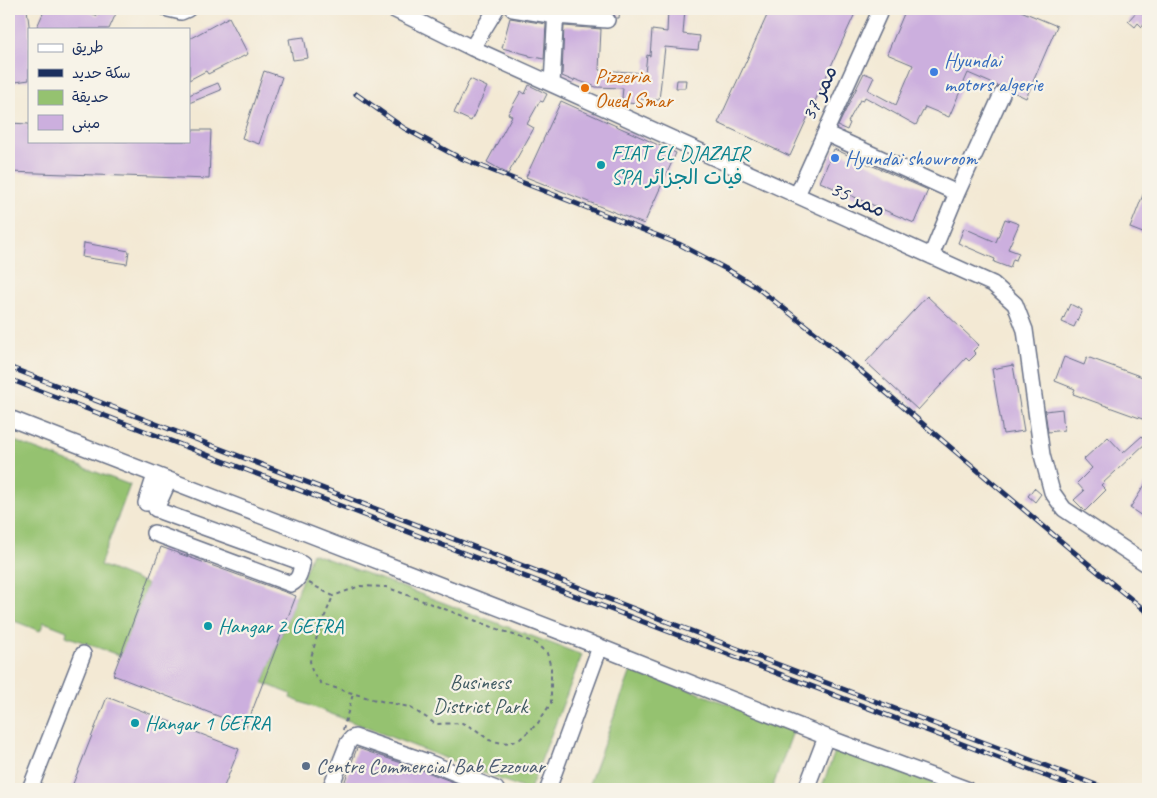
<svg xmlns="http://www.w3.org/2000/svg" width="1157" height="798" font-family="Caveat,'Playpen Sans Arabic',sans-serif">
  <rect width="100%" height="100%" fill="#f7f3e8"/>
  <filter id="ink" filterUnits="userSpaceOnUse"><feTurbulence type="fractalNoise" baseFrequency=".02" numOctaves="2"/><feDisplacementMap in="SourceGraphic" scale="10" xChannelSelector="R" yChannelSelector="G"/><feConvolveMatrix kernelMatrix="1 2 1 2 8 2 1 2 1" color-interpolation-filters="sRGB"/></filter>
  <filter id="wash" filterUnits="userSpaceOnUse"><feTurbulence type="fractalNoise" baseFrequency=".0096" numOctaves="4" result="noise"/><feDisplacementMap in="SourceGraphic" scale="20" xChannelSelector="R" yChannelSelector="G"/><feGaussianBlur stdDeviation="1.12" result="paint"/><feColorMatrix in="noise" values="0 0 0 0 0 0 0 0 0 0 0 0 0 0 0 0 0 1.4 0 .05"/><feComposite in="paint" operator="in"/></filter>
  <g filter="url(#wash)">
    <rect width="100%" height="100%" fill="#f3e9d4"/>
    <path fill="#95c270" stroke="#587867" d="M 9,439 L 130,485 L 100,565 L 147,584 L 121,656 L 66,636 L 67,631 L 44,622 L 40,631 L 9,619 Z
      M 312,553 L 582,655 L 530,789 L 525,789 L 290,698 L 291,694 L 263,683 Z
      M 632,668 L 794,729 L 772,789 L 587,789 Z
      M 837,746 L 949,789 L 821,789 Z"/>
    <g id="blocks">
      <path fill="#ccafde" d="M 22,9 L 27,9 L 29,25 L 29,80 L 9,83 L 9,10 Z
        M 45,9 L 81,9 L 98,16 L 101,9 L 118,9 L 109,29 L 36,29 Z
        M 583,9 L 620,9 L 619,18 L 616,18 L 613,13 L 608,11 Z
        M 668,9 L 685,9 L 683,34 L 700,36 L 698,50 L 665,47 L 659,100 L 638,99 L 637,104 L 628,103 L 622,98 L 623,88 L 596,87 L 574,79 L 574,81 L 562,76 L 564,26 L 601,29 L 599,70 L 645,73 L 647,55 L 650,56 L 652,30 L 667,32 Z
        M 770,9 L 857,9 L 790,156 L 718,123 Z
        M 906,9 L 1016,9 L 1057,26 L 1026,98 L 1011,91 L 1009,88 L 1005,85 L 1002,85 L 998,86 L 968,73 L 949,117 L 925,107 L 916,125 L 865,97 L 863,101 L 860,100 L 848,122 L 850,123 L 847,130 L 838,126 L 864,73 L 874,77 L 868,90 L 896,105 L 913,65 L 887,54 Z
        M 1138,10 L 1148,19 L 1142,27 L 1138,23 L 1135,27 L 1128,21 Z
        M 229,17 L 248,54 L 208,74 L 206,71 L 189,80 L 189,39 Z
        M 510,18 L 546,24 L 544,59 L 529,56 L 529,55 L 502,48 Z
        M 304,37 L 308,58 L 293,60 L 289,39 Z
        M 264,71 L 282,77 L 259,144 L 242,138 Z
        M 470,79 L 487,87 L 471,121 L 454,113 Z
        M 677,80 L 686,80 L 685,88 L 676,88 Z
        M 218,83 L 221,90 L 189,103 L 189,95 Z
        M 529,85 L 547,94 L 543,102 L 540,101 L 527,124 L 534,128 L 508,174 L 487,162 L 512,116 L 508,114 L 521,91 L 525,94 Z
        M 561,101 L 676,153 L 644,224 L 526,177 Z
        M 9,123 L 29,124 L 29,141 L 189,141 L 189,130 L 211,130 L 209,179 L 9,172 Z
        M 834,149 L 928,190 L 914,223 L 820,182 Z
        M 1148,182 L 1148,235 L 1130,228 Z
        M 1005,219 L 1019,224 L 1008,249 L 1019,253 L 1016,260 L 1013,259 L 1010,268 L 994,262 L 995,259 L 958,243 L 964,228 L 996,242 Z
        M 84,243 L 129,251 L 127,264 L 82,257 Z
        M 927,296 L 979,345 L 973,351 L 976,354 L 969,361 L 966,358 L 918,410 L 866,362 Z
        M 1070,304 L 1082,310 L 1074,327 L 1062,322 Z
        M 1064,357 L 1084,365 L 1087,357 L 1148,379 L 1148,421 L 1073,394 L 1075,389 L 1055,381 Z
        M 1013,365 L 1024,431 L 1003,434 L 992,369 Z
        M 1062,409 L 1064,430 L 1048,432 L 1045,411 Z
        M 1142,436 L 1147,442 L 1101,485 L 1106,490 L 1085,511 L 1074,500 L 1084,491 L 1077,483 L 1092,468 L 1084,459 L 1108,437 L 1123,453 Z
        M 1148,480 L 1148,520 L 1130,508 Z
        M 1034,488 L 1041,494 L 1035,502 L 1028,496 Z
        M 161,547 L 296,596 L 246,727 L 113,675 Z
        M 107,697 L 239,749 L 223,789 L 71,789 Z
        M 357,748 L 422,770 L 471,789 L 342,789 Z"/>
    </g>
  </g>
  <g filter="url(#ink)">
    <use href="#blocks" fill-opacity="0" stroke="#677087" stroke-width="1"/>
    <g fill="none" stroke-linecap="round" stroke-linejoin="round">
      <defs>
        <path id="minor" d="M 168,9 L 181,12 L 188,9
          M 393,9 L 472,48 L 993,284 L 1015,304 L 1025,330 L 1042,455 L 1052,492 L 1064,509 L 1148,565
          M 513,9 L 556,16 L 607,20
          M 472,48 L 496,9
          M 552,84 L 556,9
          M 825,133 L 957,193
          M 797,195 L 881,9
          M 931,256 L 957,193 L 1002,94
          M 9,418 L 600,647 L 834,740 L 966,789
          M 146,503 L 155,475
          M 156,509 L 169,480
          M 154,533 L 291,584 C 300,579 300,573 302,564 L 295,560 L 162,512
          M 30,789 L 83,654
          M 330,789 L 348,743 L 352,738 L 355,737 L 425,761 L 496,789
          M 548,789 L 600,647
          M 806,789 L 826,737"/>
      </defs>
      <use href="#minor" stroke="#677087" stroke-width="18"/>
      <path stroke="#677087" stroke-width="2" stroke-dasharray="4 4" stroke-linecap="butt" d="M 309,583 L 333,596 L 360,586 L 386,587 L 535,643 L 547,653 L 551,668 L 551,703 L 538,723 L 520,739 L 512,742 L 502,743 L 489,740 L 475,729 L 462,723 L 435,724 L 427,718 L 409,707 L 372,699 L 322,684 L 317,679 L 312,671 L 310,661 L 318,633 L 333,596
        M 343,730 L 353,694"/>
      <use href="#minor" stroke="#fff" stroke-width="15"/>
      <defs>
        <path id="rail" d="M 356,94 L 404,128 L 458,157 L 679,244 L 730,271 L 755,286 L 823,339 L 1069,548 L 1148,613
          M 9,367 L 769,661 L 1107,789
          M 9,379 L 1080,789"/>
      </defs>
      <use href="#rail" stroke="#1b2f5e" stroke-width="5"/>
      <use href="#rail" stroke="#f7f3e8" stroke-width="3" stroke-dasharray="9" stroke-linecap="butt"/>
    </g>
  </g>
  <g fill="#3f7fe0" stroke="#f7f3e8" stroke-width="2">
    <circle cx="934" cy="72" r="5"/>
    <circle cx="835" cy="158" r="5"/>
  </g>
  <circle fill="#e8710a" stroke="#f7f3e8" stroke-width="2" cx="585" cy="88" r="5"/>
  <g fill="#0f9aa8" stroke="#f7f3e8" stroke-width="2">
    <circle cx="601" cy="165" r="5"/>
    <circle cx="208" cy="626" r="5"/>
    <circle cx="135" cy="723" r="5"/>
  </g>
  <circle fill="#5c6f8a" stroke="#f7f3e8" stroke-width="2" cx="306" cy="766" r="5"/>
  <g text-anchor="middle" stroke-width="4.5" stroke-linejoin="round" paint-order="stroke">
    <g font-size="21" fill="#366cbe" stroke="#f7f3e8" text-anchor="start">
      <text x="944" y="67">Hyundai<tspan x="944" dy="24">motors algerie</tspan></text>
      <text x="845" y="165">Hyundai showroom</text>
    </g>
    <g font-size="21" fill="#c56008" stroke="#f7f3e8" text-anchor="start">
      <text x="595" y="83">Pizzeria<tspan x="595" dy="24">Oued Smar</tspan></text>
    </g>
    <g font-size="21" fill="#1b2f5e" stroke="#f7f3e8">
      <text transform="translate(819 93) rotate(-66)" y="7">ممر 37</text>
      <text transform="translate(858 199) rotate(24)" y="7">ممر 35</text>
    </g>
    <g font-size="21" fill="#0d838f" stroke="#f7f3e8" text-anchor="start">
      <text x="611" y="160">FIAT EL DJAZAIR<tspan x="611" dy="24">SPA فيات الجزائر</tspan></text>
      <text x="218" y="633">Hangar 2 GEFRA</text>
      <text x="145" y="730">Hangar 1 GEFRA</text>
    </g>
    <g font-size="21" fill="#405b63" stroke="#f7f3e8">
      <text x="480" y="689">Business<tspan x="480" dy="24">District Park</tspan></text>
    </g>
    <g font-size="21" fill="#4e5e75" stroke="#f7f3e8" text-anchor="start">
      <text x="316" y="773">Centre Commercial Bab Ezzouar</text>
    </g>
  </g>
  <rect width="1157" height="798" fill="none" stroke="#f7f3e8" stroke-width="30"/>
  <rect x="28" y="28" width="162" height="115" fill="#f7f3e8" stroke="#9fa5b1"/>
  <rect x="38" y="44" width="25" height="8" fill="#ffffff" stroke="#9fa5b1"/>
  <text x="72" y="52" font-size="15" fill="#1b2f5e">طريق</text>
  <rect x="38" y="69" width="25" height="8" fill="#1b2f5e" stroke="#9fa5b1"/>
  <text x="72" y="78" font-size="15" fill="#1b2f5e">سكة حديد</text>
  <rect x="38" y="90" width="25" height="15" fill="#95c270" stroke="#9fa5b1"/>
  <text x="72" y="102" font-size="15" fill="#1b2f5e">حديقة</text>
  <rect x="38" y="115" width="25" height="15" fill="#ccafde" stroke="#9fa5b1"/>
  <text x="72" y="128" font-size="15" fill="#1b2f5e">مبنى</text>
</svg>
